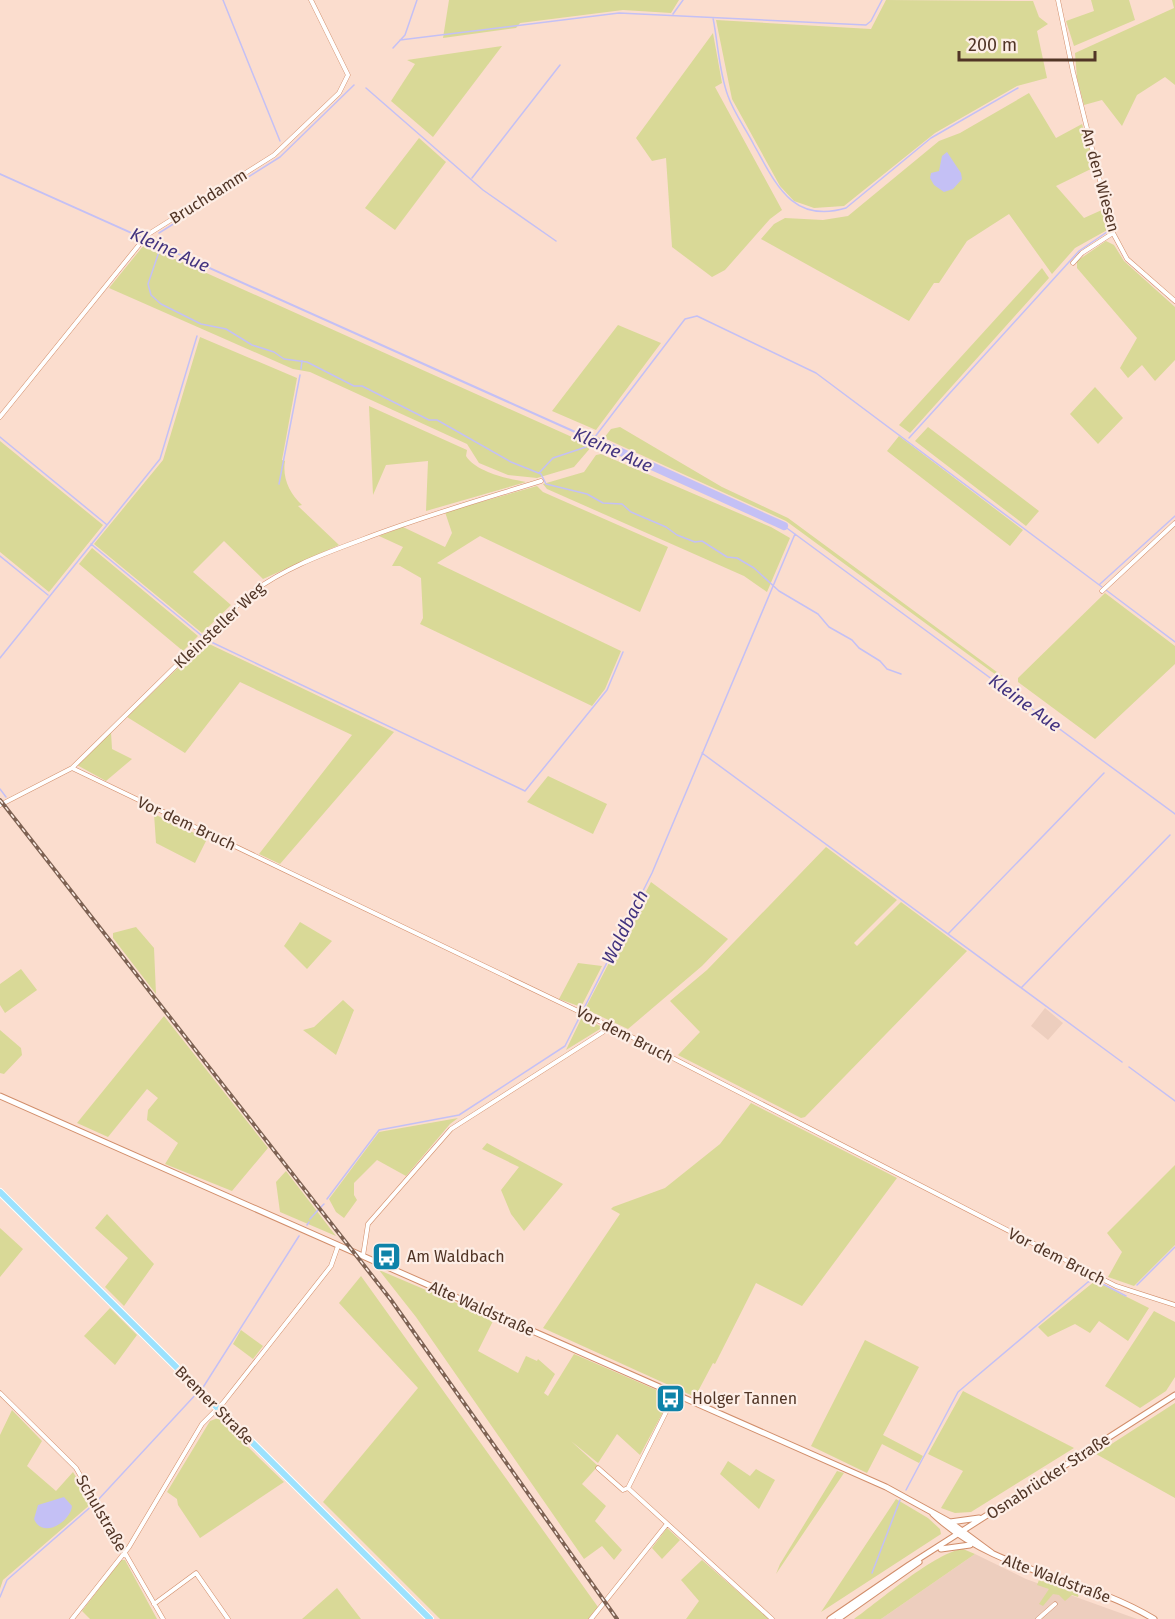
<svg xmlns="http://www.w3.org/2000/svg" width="1175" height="1619" font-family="'Fira Sans',sans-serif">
  <rect width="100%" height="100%" fill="#fbddce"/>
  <path fill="#edcebe" d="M 1045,1008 L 1063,1023 L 1048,1040 L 1031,1026 Z
    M 975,1554 L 1026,1579 L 1137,1619 L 881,1619 Z"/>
  <path fill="#d9d997" d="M 449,0 L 679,0 L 671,13 L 623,10 L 520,23 L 516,28 L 443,38 Z
    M 886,0 L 1033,1 L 1039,17 L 1048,24 L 1037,31 L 1047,78 L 1017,86 L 935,133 L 844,206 L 814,208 L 794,201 L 780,186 L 732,99 L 716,20 L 871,29 Z
    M 1091,0 L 1129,0 L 1135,20 L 1074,46 L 1066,21 L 1094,11 Z
    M 1172,0 L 1175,0 L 1175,85 L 1165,77 L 1137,95 L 1122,126 L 1102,100 L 1084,105 L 1077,78 L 1075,53 L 1174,8 Z
    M 713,33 L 722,83 L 715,87 L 782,210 L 770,219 L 725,270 L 712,277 L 672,247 L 666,158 L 652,161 L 636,138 Z
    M 502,46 L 433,137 L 391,101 L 415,64 L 407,60 Z
    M 1029,93 L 1056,138 L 1082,124 L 1095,167 L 1056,186 L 1084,218 L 1104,209 L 1109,229 L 1075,248 L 1052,274 L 1009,214 L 967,241 L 939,283 L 934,283 L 909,321 L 761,239 L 774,224 L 785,218 L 823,220 L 848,216 L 939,141 L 960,133 Z
    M 419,138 L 446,162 L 395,230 L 365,208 Z
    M 1106,241 L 1114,245 L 1124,261 L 1175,307 L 1175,360 L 1155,381 L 1142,365 L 1128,378 L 1120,368 L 1137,338 L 1077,268 L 1077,261 Z
    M 144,245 L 592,446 L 574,467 L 537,478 L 508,475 L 479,463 L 467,444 L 310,372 L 293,369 L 109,288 Z
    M 1042,268 L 1049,278 L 910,433 L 899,425 Z
    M 618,325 L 661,343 L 596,430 L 552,411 Z
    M 200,337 L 297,378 L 282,460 L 285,461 C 282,478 290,494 302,505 L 298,506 L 339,545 L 263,579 L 224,541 L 193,572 L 231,605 L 202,633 L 94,544 L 163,460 Z
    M 1095,387 L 1123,418 L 1098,444 L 1070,414 Z
    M 369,406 L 467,450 L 466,456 C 476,472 508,479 526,482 L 426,511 L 428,461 L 386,465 L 373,495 Z
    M 620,427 L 722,487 L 788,518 L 1005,678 L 1003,680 L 786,521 L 604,438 L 611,429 Z
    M 928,427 L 1039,511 L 1026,526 L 915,441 Z
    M 899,436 L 1023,530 L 1010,546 L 887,451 Z
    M 0,441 L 103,525 L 49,592 L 0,552 Z
    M 601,454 L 771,527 L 790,538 L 767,592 L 744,576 L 547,489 L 543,484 L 584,472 L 596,455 Z
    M 537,486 L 543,492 L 668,547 L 640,612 L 480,536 L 437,563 L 621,651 L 605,689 L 592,706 L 420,624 L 423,618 L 421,578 L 400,566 L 392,566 L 403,547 L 379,536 L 403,527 L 445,547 L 452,533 L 445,512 Z
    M 92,548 L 198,636 L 183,651 L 79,564 Z
    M 1105,593 L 1175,646 L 1175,664 L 1095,739 L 1018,682 L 1018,678 Z
    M 205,642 L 394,732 L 280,864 L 259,854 L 352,735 L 240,682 L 185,753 L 127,717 Z
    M 111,732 L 112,749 L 132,759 L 106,781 L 77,765 Z
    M 548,776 L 607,804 L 593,834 L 527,802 Z
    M 154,814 L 207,839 L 195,863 L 156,843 Z
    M 826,847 L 897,900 L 854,943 L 857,946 L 901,902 L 967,951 L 805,1117 L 801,1118 L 678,1055 L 700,1032 L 670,1001 L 707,970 Z
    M 651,882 L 728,939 L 702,966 L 628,1029 L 585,1009 Z
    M 300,922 L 332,941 L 307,969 L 284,946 Z
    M 136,927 L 154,948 L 156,994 L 113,938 L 113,933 Z
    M 578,963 L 602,966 L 581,1007 L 559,999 Z
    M 21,969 L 37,990 L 5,1013 L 0,1005 L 0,984 Z
    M 343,1000 L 354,1010 L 336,1055 L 303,1030 L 314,1027 Z
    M 164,1016 L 268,1148 L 232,1191 L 165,1164 L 178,1143 L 147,1120 L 148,1110 L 158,1098 L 147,1089 L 108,1137 L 77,1123 Z
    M 582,1017 L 600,1026 L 600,1029 L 566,1050 Z
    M 0,1030 L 21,1048 L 22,1055 L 4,1074 L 0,1073 Z
    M 751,1103 L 897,1178 L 802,1306 L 756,1283 L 715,1364 L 713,1363 L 695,1397 L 543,1328 L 620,1214 L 611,1209 L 613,1207 L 665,1188 L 720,1144 Z
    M 458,1118 L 450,1124 L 406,1176 L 377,1160 L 354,1183 L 354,1195 L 357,1200 L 344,1218 L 336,1212 L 329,1199 L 379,1132 Z
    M 487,1143 L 563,1184 L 524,1231 L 511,1214 L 501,1190 L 519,1167 L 482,1149 Z
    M 1175,1165 L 1175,1245 L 1134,1286 L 1108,1277 L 1122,1252 L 1107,1233 Z
    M 286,1171 L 336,1236 L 280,1212 L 276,1182 Z
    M 107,1214 L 154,1264 L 124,1306 L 105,1287 L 128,1258 L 95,1228 Z
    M 0,1228 L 23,1249 L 0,1277 Z
    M 379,1270 L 494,1319 L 478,1351 L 518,1373 L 526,1356 L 537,1361 L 538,1359 L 555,1374 L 544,1393 L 548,1396 L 574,1354 L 668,1395 L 670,1399 L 640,1455 L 617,1434 L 598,1463 L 571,1441 L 598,1466 L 582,1484 L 606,1506 L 595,1521 L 622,1550 L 614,1560 L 602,1546 L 584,1559 L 416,1317 Z
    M 361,1276 L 598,1607 L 588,1619 L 440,1619 L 323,1502 L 418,1388 L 339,1303 Z
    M 1095,1281 L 1149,1308 L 1128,1341 L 1099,1321 L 1090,1333 L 1075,1324 L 1048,1337 L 1038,1327 Z
    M 110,1308 L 137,1335 L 115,1365 L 84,1336 Z
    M 1154,1311 L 1175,1322 L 1175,1377 L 1166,1391 L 1140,1408 L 1105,1386 Z
    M 241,1330 L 263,1346 L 253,1359 L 233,1344 Z
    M 865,1340 L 919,1367 L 883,1435 L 923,1456 L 919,1463 L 882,1444 L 867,1473 L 811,1446 Z
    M 963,1391 L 1074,1448 L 971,1512 L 955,1513 L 941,1508 L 963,1471 L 928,1454 Z
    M 1175,1403 L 1175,1498 L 1096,1454 Z
    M 12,1410 L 42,1441 L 27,1466 L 56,1491 L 73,1472 L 92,1503 L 3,1580 L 0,1589 L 0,1435 Z
    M 218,1418 L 284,1482 L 200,1538 L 178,1505 L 177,1499 L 167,1492 L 210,1421 Z
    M 728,1461 L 750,1476 L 756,1469 L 775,1480 L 759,1509 L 720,1474 Z
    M 837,1471 L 844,1473 L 776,1574 L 780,1564 Z
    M 896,1499 L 928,1518 L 940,1529 L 941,1534 L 821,1612 Z
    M 667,1528 L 680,1540 L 662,1559 L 652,1548 Z
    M 963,1549 L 975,1554 L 881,1619 L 854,1619 C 878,1602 937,1551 963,1549 Z
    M 121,1560 L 125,1560 L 157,1619 L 90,1619 L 82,1611 Z
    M 702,1560 L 769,1619 L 686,1619 L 699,1601 L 681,1580 Z
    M 1039,1580 L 1079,1592 L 1078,1597 L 1072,1595 L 1065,1601 L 1059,1595 L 1053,1594 L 1043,1606 L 1039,1604 L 1049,1589 L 1037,1585 Z
    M 337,1588 L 361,1619 L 302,1619 Z"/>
  <path fill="#c4c0f5" d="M 947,152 L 961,173 L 962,179 L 953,189 L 944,192 L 934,185 L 930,178 L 931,173 L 939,171 L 942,156 Z
    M 0,173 L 598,441 L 597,443 L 0,175 Z
    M 64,1497 L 72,1506 C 71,1521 43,1540 34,1519 L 38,1505 Z"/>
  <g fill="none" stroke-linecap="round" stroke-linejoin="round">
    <path stroke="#c4c0f5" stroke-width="1.5" d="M 223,0 L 280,141
      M 673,14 L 683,0
      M 713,18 C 718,43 719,72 728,96 C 734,113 746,129 754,145 C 776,184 792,224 846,208 L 931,138 L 1018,88
      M 400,40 L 619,13 L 866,25 L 871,21 L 882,0
      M 393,48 L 405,35 L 417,0
      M 366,88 L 483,190 L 556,241
      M 472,178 L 560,65
      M 159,233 L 280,157 L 354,85
      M 161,246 L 148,284 L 151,295 L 161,304 L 201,324 L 226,329 L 252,345 L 274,352 L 284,359 L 307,362 L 354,386 L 362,386 L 429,420 L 437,420 L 511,462 L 541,474 L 546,484 L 587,494 L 603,503 L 622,504 L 631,512 L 666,527 L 677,535 L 695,542 L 702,541 L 727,557 L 737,558 L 754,568 L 779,591 L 818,614 L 829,627 L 852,640 L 859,648 L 880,661 L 887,669 L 901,674
      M 301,369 L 302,361
      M 0,437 L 106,524
      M 909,438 L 1079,251 L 1107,232
      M 591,442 L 685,319 L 697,316 L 816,373 L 1102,587
      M 539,473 L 553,458 L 586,447
      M 279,484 L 300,375
      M 784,526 L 1175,814
      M 91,544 L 207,640 L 525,791 L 607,690 L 623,652
      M 0,556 L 48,595
      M 1100,584 L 1175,516
      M 1106,590 L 1175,642
      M 0,658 L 160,459 L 197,336
      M 702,753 L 1122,1062
      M 0,789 L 6,797
      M 948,934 L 1104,773
      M 1022,987 L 1170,835
      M 1129,1067 L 1175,1101
      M 327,1199 L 379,1130 L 459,1115 L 565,1046 L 652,873 L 795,534
      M 321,1207 L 324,1204
      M 310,1219 L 318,1210
      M 307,1225 L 309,1222
      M 1137,1285 L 1175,1247
      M 202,1389 L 299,1236
      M 906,1490 L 958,1392 L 1088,1282 L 1095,1280 L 1126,1296
      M 97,1501 L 198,1392
      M 872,1573 L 900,1500
      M 0,1597 L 7,1580 L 94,1504"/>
    <path stroke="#c4c0f5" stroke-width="8" d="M 590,438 L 784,526"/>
    <defs>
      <path id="street" d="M 1058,0 L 1073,72 L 1113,233 L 1127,259 L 1175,301
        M 1073,263 L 1082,253 L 1113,233
        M 0,417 L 147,235 L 274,155 L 339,93 L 348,75 L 311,0
        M 1102,591 L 1175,523
        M 72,768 L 628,1035 L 1116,1286 L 1175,1305
        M 0,805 L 72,768 L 246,597 C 280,570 320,555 361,540 C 420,517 480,500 541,481
        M 363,1256 L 368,1224 L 451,1129 L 603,1032 L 609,1026
        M 0,1393 L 76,1468 L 163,1619
        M 598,1468 L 623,1490 L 628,1488 L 772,1619
        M 628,1488 L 675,1394
        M 154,1604 L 196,1573 L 228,1619
        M 72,1619 L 129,1547 L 202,1424 L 223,1403 L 331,1266 L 338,1246
        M 591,1619 L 667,1524
        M 1038,1619 L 1055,1604"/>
      <path id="secondary" d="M 0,1096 L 886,1487 L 950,1522 L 992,1553
        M 933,1514 C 997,1574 1082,1575 1154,1619
        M 950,1522 L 979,1518
        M 941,1549 L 970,1545
        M 830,1619 L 909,1565 L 1175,1395
        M 838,1619 L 919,1562"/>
      <path id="primary" d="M 0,1192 L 430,1619"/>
    </defs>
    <use href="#street" stroke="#d18d6a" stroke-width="5"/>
    <use href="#secondary" stroke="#d18d6a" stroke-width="7"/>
    <use href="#primary" stroke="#fff" stroke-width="8"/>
    <use href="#street" stroke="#fff" stroke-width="4"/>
    <use href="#secondary" stroke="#fff" stroke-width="5"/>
    <use href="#primary" stroke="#9ce2fe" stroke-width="6"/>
    <defs>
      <path id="rail" d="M 0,800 L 391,1300 L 617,1619"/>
    </defs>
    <use href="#rail" stroke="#7e6253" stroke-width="4"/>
    <use href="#rail" stroke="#fdeee6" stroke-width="1.5" stroke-dasharray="4.5" stroke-linecap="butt"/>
  </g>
  <defs>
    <symbol id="bus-square" viewBox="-11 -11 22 22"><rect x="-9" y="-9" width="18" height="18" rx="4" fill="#0e83a9" stroke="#fdeee6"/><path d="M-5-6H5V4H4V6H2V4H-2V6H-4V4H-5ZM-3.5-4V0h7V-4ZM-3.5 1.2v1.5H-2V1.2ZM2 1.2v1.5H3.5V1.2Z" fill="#fff"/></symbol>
  </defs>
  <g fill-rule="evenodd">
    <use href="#bus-square" x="370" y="1240" width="33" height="33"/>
    <use href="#bus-square" x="654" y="1382" width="33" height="33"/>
  </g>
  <g text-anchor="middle" stroke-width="4.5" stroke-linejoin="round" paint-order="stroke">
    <g font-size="16" fill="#513526" stroke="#fdeee6">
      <text transform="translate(1101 180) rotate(75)" y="6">An den Wiesen</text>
      <text transform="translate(208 196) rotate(-32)" y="6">Bruchdamm</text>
      <text transform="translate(219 625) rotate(-43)" y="6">Kleinsteller Weg</text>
      <text transform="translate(187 823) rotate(25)" y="6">Vor dem Bruch</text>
      <text transform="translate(625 1034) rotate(27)" y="6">Vor dem Bruch</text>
      <text transform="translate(1057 1256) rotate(27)" y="6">Vor dem Bruch</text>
      <text transform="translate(482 1308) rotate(24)" y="6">Alte Waldstraße</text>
      <text transform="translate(215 1405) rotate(45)" y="6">Bremer Straße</text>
      <text transform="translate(1048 1476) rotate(-33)" y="6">Osnabrücker Straße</text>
      <text transform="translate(102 1513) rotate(60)" y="6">Schulstraße</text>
      <text transform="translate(1057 1578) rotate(20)" y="6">Alte Waldstraße</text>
    </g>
    <g font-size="16" fill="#513526" stroke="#fdeee6" text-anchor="start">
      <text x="407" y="1262">Am Waldbach</text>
      <text x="692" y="1404">Holger Tannen</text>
    </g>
    <g font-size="18" font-style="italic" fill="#42337f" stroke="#fdeee6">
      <text transform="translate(170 250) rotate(24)" y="6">Kleine Aue</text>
      <text transform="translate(613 450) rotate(24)" y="6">Kleine Aue</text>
      <text transform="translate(1025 703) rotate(36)" y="6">Kleine Aue</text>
      <text transform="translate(625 927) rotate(-63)" y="6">Waldbach</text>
    </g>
  </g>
  <path d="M959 51v9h136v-9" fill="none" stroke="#513526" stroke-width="3"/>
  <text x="968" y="51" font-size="18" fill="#513526" stroke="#fdeee6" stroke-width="4.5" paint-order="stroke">200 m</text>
</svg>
